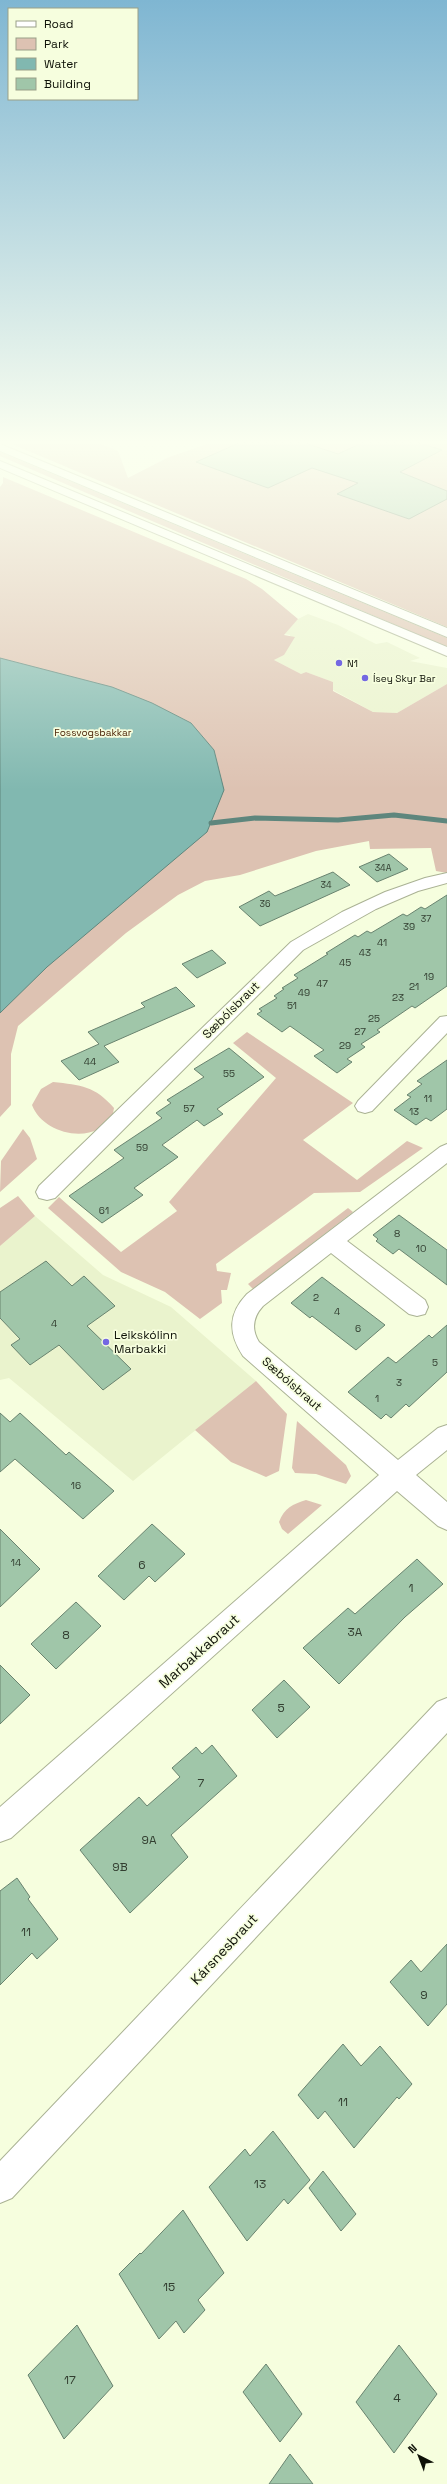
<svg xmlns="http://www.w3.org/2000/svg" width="447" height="2484" font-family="'Space Grotesk',sans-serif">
  <rect width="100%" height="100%" fill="#f6fede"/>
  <path fill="#eaf3cd" d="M 308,614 L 338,625 L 376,644 L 387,642 L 420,658 L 410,661 L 447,668 L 447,684 L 397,713 L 373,712 L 333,690 L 333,682 L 306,672 L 301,674 L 274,660 L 284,655 L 290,635 L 284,634 L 298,619 Z
    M 35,1216 L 103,1275 L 171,1307 L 256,1381 L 133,1481 L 9,1378 L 0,1380 L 0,1246 Z"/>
  <path fill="#ddc2b2" d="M 7,442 L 95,442 L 118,451 L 128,478 L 167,458 L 212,442 L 447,442 L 447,627 Z
    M 0,452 L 447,638 L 447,647 L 0,456 Z
    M 3,477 L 246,579 L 262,589 L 298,619 L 284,635 L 295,637 L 284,655 L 274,660 L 301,674 L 306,672 L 333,682 L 333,691 L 373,712 L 397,713 L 447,684 L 447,873 L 436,871 L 431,848 L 370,849 L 369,841 L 316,851 L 240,875 L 205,881 L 178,895 L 126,933 L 18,1026 L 11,1054 L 11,1105 L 0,1117 L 0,487 L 3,483 Z
    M 247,1032 L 353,1103 L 303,1140 L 357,1180 L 407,1141 L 423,1148 L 360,1192 L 314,1193 L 216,1264 L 217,1271 L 231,1273 L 227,1290 L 221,1290 L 222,1303 L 200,1319 L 165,1292 L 121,1272 L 48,1208 L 59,1197 L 121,1252 L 177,1211 L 169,1202 L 276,1078 L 233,1043 Z
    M 53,1082 C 81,1085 95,1086 114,1108 L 112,1119 C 108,1122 103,1126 99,1129 C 76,1141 41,1129 32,1105 L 41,1089 Z
    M 23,1129 L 30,1138 L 37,1159 L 0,1192 L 1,1161 Z
    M 18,1196 L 35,1216 L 0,1246 L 0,1208 Z
    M 348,1208 L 353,1212 L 253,1289 L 248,1284 Z
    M 256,1381 L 287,1414 L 279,1471 L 266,1477 L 231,1462 L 195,1430 Z
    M 297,1421 L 346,1465 L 351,1476 L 346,1484 L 316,1474 L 295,1473 L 292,1468 Z
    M 306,1500 L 322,1505 L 288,1534 L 282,1529 L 279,1522 C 284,1508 293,1504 306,1500 Z"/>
  <path fill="#81b8b0" stroke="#5e867d" d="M 0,658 L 112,687 L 152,703 L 191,723 L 214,750 L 224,790 L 207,832 L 47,967 L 0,1013 Z"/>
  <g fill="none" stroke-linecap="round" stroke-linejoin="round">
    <path stroke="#5e867d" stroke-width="5" d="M 211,823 L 255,818 L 338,820 L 394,815 L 447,821"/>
  </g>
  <path fill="#a0c6a9" stroke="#69836f" d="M 241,442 L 302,442 L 338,454 L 364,442 L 416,442 L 442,450 L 400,472 L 447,491 L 447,499 L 409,519 L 337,494 L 358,483 L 312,468 L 268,488 L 196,462 Z
    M 389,854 L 408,869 L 377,882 L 359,867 Z
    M 333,872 L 350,885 L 260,926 L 239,907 L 269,891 L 275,896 Z
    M 447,895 L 447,986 L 415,1008 L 412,1006 L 377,1030 L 380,1032 L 361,1044 L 365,1047 L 347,1059 L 352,1062 L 337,1073 L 314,1056 L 324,1050 L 290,1026 L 282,1032 L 257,1014 L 262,1011 L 259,1009 L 277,998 L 274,996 L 284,989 L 282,988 L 298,978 L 294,975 L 328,954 L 326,953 L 355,935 L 358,937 L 367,931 L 371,933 L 403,914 L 407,916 L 421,907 L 425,909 Z
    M 212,950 L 226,963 L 197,978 L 182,964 Z
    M 176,987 L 195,1006 L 104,1046 L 119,1062 L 79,1080 L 61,1061 L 99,1044 L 88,1032 L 145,1007 L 141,1003 Z
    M 229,1048 L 264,1077 L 217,1109 L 223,1114 L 204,1126 L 197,1120 L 162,1145 L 178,1157 L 134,1188 L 143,1195 L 102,1223 L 69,1196 L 124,1158 L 114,1150 L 162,1118 L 156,1113 L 171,1103 L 167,1100 L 204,1077 L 194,1069 Z
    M 447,1060 L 447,1109 L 431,1121 L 426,1118 L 416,1125 L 394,1110 L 411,1097 L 407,1095 L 422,1084 L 417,1081 Z
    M 399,1215 L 447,1250 L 447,1285 L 399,1249 L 393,1254 L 376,1241 L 378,1239 L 373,1235 Z
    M 46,1261 L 72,1286 L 84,1276 L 115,1306 L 87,1326 L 131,1369 L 103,1390 L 59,1345 L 30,1365 L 11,1345 L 20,1339 L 0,1318 L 0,1292 Z
    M 322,1277 L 385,1325 L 356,1350 L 312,1316 L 310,1318 L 291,1303 Z
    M 447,1325 L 447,1372 L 409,1407 L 406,1404 L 391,1418 L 386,1414 L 381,1419 L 348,1392 L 388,1357 L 396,1363 L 429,1335 L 432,1338 Z
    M 0,1413 L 10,1422 L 20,1413 L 66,1455 L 69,1452 L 114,1491 L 83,1519 L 15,1459 L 0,1472 Z
    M 152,1524 L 185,1554 L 155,1582 L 149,1576 L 124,1600 L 98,1576 Z
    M 0,1529 L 40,1569 L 0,1607 Z
    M 417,1559 L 443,1584 L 405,1617 L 339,1684 L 303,1648 L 348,1608 L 355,1614 Z
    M 76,1602 L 101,1626 L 56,1669 L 31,1644 Z
    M 0,1665 L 30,1695 L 0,1724 Z
    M 284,1680 L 310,1707 L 277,1738 L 252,1710 Z
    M 212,1745 L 237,1776 L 171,1835 L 188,1857 L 130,1913 L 80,1850 L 139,1797 L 147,1806 L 180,1777 L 172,1768 L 196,1747 L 202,1754 Z
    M 17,1878 L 30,1897 L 28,1899 L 58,1939 L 37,1959 L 32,1953 L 0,1985 L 0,1891 Z
    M 447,1944 L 447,2004 L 428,2026 L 390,1982 L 411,1960 L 421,1972 Z
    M 343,2044 L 361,2066 L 380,2046 L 412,2084 L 399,2099 L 397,2097 L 354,2148 L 325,2111 L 318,2119 L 298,2095 Z
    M 273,2131 L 310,2180 L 288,2204 L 284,2199 L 247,2241 L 209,2187 L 245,2149 L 250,2156 Z
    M 323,2171 L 356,2214 L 341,2231 L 309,2188 Z
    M 183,2210 L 224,2273 L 198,2300 L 205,2310 L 184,2333 L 176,2321 L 159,2339 L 119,2274 L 140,2253 L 141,2254 Z
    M 77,2325 L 113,2386 L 64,2439 L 28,2375 Z
    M 399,2345 L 437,2394 L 394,2453 L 356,2402 Z
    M 266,2364 L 302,2414 L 280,2442 L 243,2392 Z
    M 290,2454 L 313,2484 L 269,2484 Z"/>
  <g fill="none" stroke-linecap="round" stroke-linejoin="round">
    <defs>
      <path id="minor" d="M 447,873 L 447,883 L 418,891 L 376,909 L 303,950 L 55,1198 L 47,1200 L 39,1198 L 36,1192 L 39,1186 L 291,942 L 342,912 L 385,892 L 425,878 Z
        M 447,1016 L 447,1033 L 372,1111 L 365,1113 L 358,1111 L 355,1106 L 358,1101 L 440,1017 Z
        M 447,1144 L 447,1163 L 347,1241 L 425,1300 L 428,1307 L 425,1314 L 417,1316 L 409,1314 L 331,1253 L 263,1306 C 253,1317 251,1329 259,1342 L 398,1460 L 438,1428 L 447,1425 L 447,1450 L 416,1475 L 447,1502 L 447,1530 L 438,1526 L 397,1491 L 11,1838 L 0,1842 L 0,1807 L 379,1475 L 243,1356 C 228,1333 228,1314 247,1294 L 440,1147 Z
        M 447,1698 L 447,1733 L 12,2198 L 0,2203 L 0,2161 L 437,1702 Z"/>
      <path id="major" d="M 0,444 L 447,628 L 447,637 L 0,451 Z
        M 0,461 L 447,647 L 447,656 L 0,468 Z"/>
    </defs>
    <use href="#minor" stroke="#aab294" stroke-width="2"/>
    <use href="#major" stroke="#aab294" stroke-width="2"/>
    <use href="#minor" fill="#fff" fill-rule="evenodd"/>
    <use href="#major" fill="#fff" fill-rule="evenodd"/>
  </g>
  <linearGradient id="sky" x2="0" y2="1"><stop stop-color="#7fb6d2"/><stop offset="0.56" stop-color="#fbfff0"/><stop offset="1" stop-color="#fbfff0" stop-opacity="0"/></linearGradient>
  <rect width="447" height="790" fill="url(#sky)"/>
  <g fill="#7468e2" stroke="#f6fede" stroke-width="1.5">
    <circle cx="339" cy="663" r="4"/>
    <circle cx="365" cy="678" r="4"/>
    <circle cx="106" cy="1342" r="4"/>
  </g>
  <g text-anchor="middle" stroke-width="3.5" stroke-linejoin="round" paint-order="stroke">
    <g font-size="9" fill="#323e30">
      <text x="383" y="871">34A</text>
      <text x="326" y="888">34</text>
      <text x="265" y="907">36</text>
      <text x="426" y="922">37</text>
    </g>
    <g font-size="10" fill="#0e1107" stroke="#f6fede" text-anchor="start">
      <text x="347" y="667">N1</text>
      <text x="373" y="682">Ísey Skyr Bar</text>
    </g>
    <g font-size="10" fill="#4e270a" stroke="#f6fede">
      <text x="93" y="736">Fossvogsbakkar</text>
    </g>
    <g font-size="10" fill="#323e30">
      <text x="409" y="930">39</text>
      <text x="382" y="946">41</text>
      <text x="365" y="956">43</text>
      <text x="345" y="966">45</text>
      <text x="429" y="980">19</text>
      <text x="322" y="987">47</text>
      <text x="414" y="990">21</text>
      <text x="304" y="996">49</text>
      <text x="398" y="1001">23</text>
      <text x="292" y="1009">51</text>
      <text x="374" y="1022">25</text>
      <text x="360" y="1035">27</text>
      <text x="345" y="1049">29</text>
      <text x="90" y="1065">44</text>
      <text x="229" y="1077">55</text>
      <text x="428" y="1102">11</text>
      <text x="189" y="1112">57</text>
      <text x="414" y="1115">13</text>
      <text x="142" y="1151">59</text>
      <text x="104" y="1214">61</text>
      <text x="397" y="1237">8</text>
      <text x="421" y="1252">10</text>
      <text x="316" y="1301">2</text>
      <text x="337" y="1315">4</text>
      <text x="54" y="1327">4</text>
      <text x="358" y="1332">6</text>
      <text x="435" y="1366">5</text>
      <text x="399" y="1386">3</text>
      <text x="377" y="1402">1</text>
      <text x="76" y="1489">16</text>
      <text x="16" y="1566">14</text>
    </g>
    <g font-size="12" fill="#0e1107" stroke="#f6fede">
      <text transform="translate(231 1010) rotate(-45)" y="4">Sæbólsbraut</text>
      <text transform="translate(292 1384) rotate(41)" y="4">Sæbólsbraut</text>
    </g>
    <g font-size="12" fill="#0e1107" stroke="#f6fede" text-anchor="start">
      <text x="114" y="1339">Leikskólinn<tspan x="114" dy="14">Marbakki</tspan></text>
    </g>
    <g font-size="12" fill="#323e30">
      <text x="142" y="1569">6</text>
      <text x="411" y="1592">1</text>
      <text x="355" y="1636">3A</text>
      <text x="66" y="1639">8</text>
      <text x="281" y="1712">5</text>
      <text x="201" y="1787">7</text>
      <text x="149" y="1844">9A</text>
      <text x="120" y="1871">9B</text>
      <text x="26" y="1936">11</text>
      <text x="424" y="1999">9</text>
      <text x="343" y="2106">11</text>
      <text x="260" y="2188">13</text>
      <text x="169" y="2291">15</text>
      <text x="70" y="2384">17</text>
      <text x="397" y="2402">4</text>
    </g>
    <g font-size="14" fill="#0e1107" stroke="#f6fede">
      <text transform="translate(199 1651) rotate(-42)" y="5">Marbakkabraut</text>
      <text transform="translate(224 1949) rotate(-47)" y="5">Kársnesbraut</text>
    </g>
  </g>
  <rect x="8" y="8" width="130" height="92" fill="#f6fede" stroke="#999f88"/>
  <rect x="16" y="21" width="20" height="6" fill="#ffffff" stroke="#999f88"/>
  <text x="44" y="28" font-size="12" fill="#0e1107">Road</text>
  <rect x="16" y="38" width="20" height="12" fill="#ddc2b2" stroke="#999f88"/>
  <text x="44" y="48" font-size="12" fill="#0e1107">Park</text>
  <rect x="16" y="58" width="20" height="12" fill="#81b8b0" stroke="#999f88"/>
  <text x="44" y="68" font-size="12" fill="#0e1107">Water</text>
  <rect x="16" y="78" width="20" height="12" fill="#a0c6a9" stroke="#999f88"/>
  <text x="44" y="88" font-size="12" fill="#0e1107">Building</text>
  <g transform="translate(419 2456) rotate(318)" stroke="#f6fede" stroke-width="3" paint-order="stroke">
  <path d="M0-3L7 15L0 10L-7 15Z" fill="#0e1107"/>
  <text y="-6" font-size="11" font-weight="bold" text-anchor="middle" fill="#0e1107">N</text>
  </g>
</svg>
